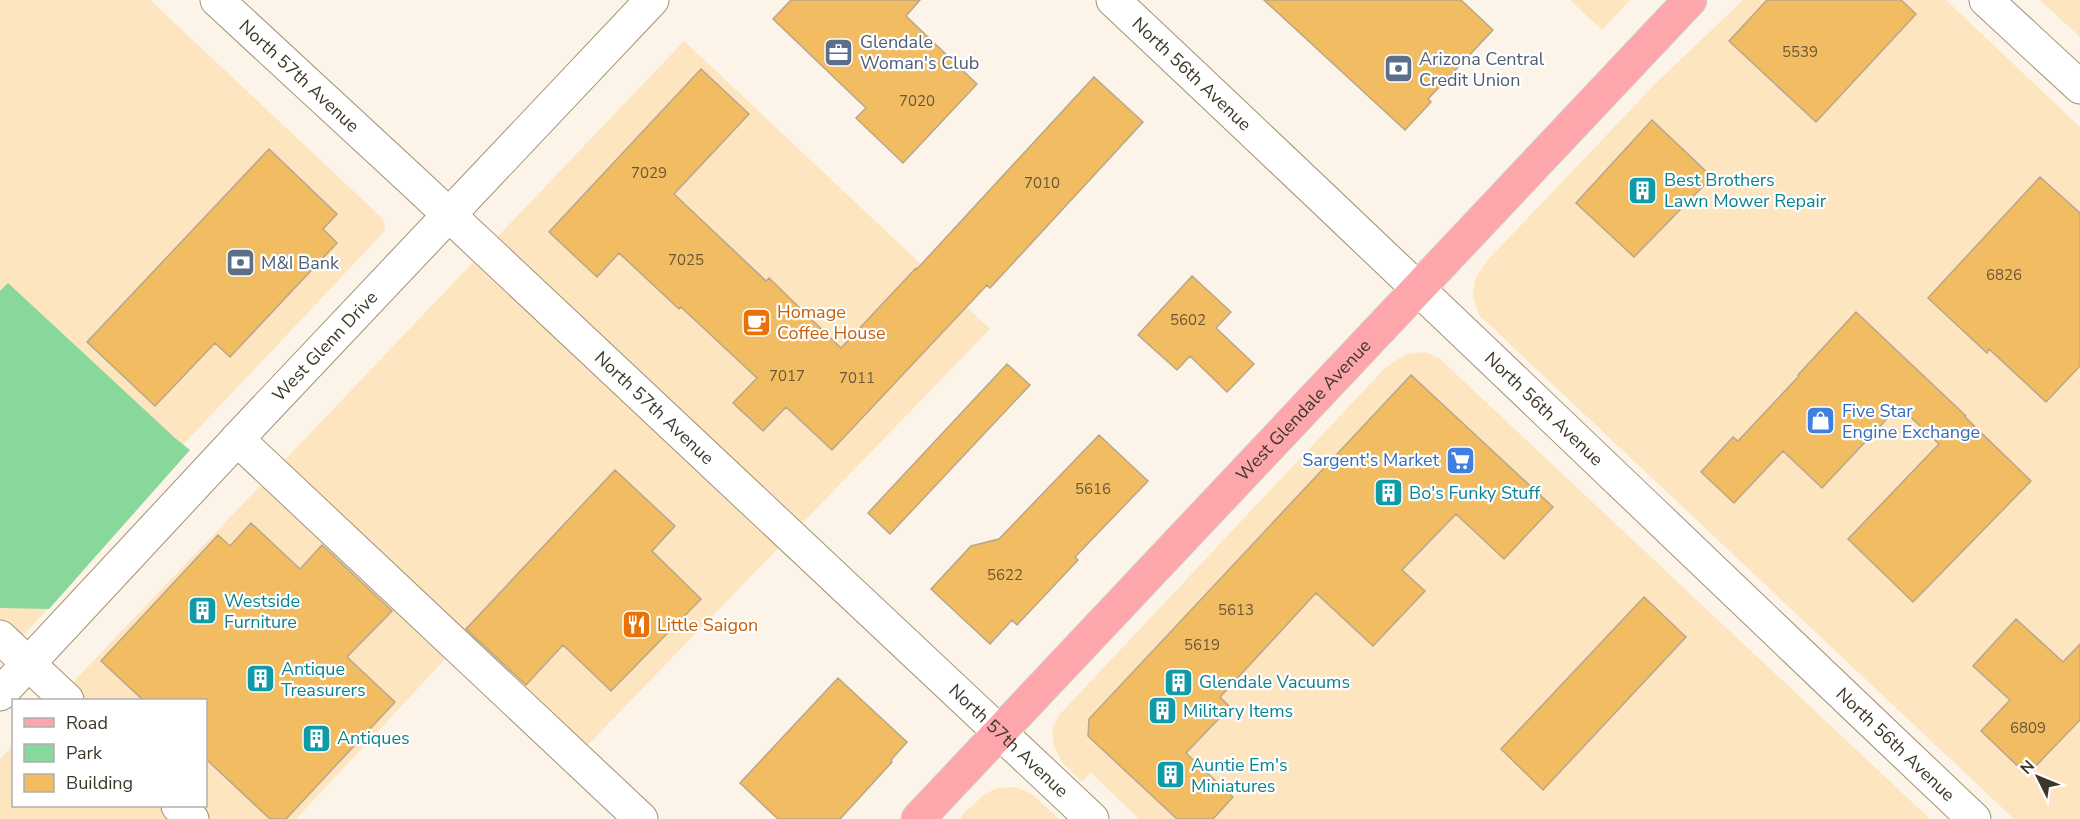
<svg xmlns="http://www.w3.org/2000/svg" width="2080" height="819" font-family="'Nunito Sans',sans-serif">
  <rect width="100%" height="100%" fill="#fcf4e8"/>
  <path fill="#fde5c0" d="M 0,0 L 150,0 L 380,216 L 385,225 L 384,232 L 98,535 L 73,582 L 0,660 Z
    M 1570,0 L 1630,0 L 1602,30 Z
    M 1743,0 L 1946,0 L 2080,127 L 2080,819 L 2014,819 L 1479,315 L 1473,297 L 1475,280 L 1485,263 L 1656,83 Z
    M 2040,0 L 2080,0 L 2080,37 Z
    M 684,41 L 990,329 L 583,750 L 463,640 L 296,819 L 0,819 L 0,759 L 13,745 L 14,806 L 206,806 L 206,700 L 56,700 Z
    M 1425,352 L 1439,358 L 1930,819 L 1139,819 L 1091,773 L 1082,782 L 1062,762 L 1054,746 L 1052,729 L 1060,714 L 1386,367 L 1406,354 Z
    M 1016,787 L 1032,794 L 1059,819 L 962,819 L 962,815 L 985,794 L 997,788 Z"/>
  <path fill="#89d89b" d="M 8,283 L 175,438 L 190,450 L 49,609 L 0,608 L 0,291 Z"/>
  <path fill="#f1bc62" stroke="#b9a689" stroke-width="1.5" d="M 791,0 L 920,0 L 906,16 L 977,84 L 903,163 L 856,118 L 866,108 L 773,19 Z
    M 1264,0 L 1461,0 L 1493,30 L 1428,99 L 1431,102 L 1405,130 Z
    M 1767,0 L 1901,0 L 1916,14 L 1816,122 L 1729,41 Z
    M 701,69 L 749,114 L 674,194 L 766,281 L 769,278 L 841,348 L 916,268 L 917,269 L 1094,77 L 1143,122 L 990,288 L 987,285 L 832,450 L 786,407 L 763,431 L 733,403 L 757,378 L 681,307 L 679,309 L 619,253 L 597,277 L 549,232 Z
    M 1652,120 L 1712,177 L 1634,257 L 1576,203 Z
    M 269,149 L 337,214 L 323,229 L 337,243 L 230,357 L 215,343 L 155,406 L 87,342 Z
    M 2040,177 L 2080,213 L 2080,366 L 2046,402 L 1989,349 L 1987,353 L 1928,298 Z
    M 1192,276 L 1231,312 L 1216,328 L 1254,364 L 1227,392 L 1190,356 L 1177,370 L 1138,335 Z
    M 1856,312 L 1966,416 L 1965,417 L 2031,481 L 1913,602 L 1848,539 L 1939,444 L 1899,406 L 1822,488 L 1783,451 L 1734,503 L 1701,472 L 1733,437 L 1738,441 L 1799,376 L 1798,375 Z
    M 1007,364 L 1030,385 L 890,534 L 868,513 Z
    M 1411,375 L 1553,507 L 1504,559 L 1456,514 L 1402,570 L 1425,591 L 1373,646 L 1316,593 L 1220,697 L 1230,707 L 1186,753 L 1233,797 L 1213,819 L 1177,819 L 1088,736 L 1089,719 Z
    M 1099,435 L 1148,481 L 1075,557 L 1078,560 L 1017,625 L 1012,620 L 990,644 L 931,589 L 971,546 L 999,539 Z
    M 615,470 L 675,526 L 652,551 L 701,599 L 611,691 L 563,645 L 526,685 L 466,629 Z
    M 251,523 L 300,569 L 322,545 L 392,611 L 347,657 L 395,702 L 286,819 L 270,819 L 206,759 L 206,700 L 143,700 L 101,661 L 218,535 L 230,546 Z
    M 1644,597 L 1686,637 L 1543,790 L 1501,749 Z
    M 2016,619 L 2063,662 L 2080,644 L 2080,720 L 2027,775 L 1981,731 L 2010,700 L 1973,666 Z
    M 838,678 L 907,742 L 891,760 L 892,762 L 840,819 L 778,819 L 740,783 Z"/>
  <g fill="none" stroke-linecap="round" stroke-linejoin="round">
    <defs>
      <g id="minor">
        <path id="s1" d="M 217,0 L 415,183 L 1092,819"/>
        <path id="s2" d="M 1113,0 C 1402,271 1687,547 1974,819"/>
        <path d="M 1986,0 L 2080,87"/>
        <path d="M 237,439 L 641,819"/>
        <path d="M 0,637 L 67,700"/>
        <path id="s3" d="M 0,694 L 256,419 L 652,0"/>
        <path d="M 178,806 L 192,819"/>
      </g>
      <g id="major">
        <path id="s4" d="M 918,819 L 1690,0"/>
      </g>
    </defs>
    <use href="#minor" stroke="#a39174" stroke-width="35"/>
    <use href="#major" stroke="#d5d3d0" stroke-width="35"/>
    <use href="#minor" stroke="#fff" stroke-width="33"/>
    <use href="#major" stroke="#fda6ab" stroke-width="33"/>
  </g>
  <defs>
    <symbol id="office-square" viewBox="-11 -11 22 22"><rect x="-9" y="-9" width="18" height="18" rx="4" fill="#5c6f8a" stroke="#fff"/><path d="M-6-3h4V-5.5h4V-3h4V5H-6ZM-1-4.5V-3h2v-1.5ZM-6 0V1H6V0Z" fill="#fff"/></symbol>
    <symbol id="bank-square" viewBox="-11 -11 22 22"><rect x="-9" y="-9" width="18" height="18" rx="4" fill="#5c6f8a" stroke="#fff"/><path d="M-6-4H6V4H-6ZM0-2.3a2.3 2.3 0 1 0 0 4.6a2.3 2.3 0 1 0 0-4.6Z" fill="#fff"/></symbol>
    <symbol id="building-square" viewBox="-11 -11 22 22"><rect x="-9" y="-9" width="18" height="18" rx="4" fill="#0f9aa8" stroke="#fff"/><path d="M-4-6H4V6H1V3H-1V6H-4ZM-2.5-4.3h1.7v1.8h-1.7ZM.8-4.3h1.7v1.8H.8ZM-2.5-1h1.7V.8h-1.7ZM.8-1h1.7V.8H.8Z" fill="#fff"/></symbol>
    <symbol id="cafe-square" viewBox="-11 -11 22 22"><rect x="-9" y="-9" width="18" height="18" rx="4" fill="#e8710a" stroke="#fff"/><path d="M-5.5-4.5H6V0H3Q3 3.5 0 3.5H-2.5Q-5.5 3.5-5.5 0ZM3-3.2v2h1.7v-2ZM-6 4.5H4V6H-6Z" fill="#fff"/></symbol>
    <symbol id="shop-square" viewBox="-11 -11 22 22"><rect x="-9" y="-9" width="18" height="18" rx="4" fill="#3f7fe0" stroke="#fff"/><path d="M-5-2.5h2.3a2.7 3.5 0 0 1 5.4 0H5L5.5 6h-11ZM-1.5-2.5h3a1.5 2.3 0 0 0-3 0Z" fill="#fff"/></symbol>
    <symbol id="supermarket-square" viewBox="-11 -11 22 22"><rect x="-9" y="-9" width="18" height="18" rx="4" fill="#3f7fe0" stroke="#fff"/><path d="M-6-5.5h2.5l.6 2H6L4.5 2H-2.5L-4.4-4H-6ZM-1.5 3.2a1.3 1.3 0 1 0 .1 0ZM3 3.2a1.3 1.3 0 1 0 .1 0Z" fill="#fff"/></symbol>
    <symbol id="restaurant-square" viewBox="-11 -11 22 22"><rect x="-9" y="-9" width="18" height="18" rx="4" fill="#e8710a" stroke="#fff"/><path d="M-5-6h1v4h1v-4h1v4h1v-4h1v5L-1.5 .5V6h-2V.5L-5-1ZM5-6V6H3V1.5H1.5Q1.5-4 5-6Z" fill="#fff"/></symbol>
  </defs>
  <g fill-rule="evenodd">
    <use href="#office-square" x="822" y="36" width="33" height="33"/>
    <use href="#bank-square" x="1382" y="52" width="33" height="33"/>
    <use href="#building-square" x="1626" y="174" width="33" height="33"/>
    <use href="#bank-square" x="224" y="246" width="33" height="33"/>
    <use href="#cafe-square" x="740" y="306" width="33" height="33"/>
    <use href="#shop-square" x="1804" y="404" width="33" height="33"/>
    <use href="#supermarket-square" x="1444" y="444" width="33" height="33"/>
    <use href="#building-square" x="1372" y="476" width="33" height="33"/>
    <use href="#building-square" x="186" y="594" width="33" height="33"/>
    <use href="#restaurant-square" x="620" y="608" width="33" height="33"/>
    <use href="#building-square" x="244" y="662" width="33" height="33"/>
    <use href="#building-square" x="1162" y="666" width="33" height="33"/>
    <use href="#building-square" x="1146" y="694" width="33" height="33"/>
    <use href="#building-square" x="300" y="722" width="33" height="33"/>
    <use href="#building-square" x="1154" y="758" width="33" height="33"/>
  </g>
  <g text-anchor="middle" stroke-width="4.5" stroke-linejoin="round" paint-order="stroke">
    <g font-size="15" fill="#6b5838">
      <text x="1800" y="57">5539</text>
      <text x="917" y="106">7020</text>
      <text x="649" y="178">7029</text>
      <text x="1042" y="188">7010</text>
      <text x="686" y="265">7025</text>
      <text x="2004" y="280">6826</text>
      <text x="1188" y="325">5602</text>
      <text x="787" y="381">7017</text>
      <text x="857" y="383">7011</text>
      <text x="1093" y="494">5616</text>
      <text x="1005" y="580">5622</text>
      <text x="1236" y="615">5613</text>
      <text x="1202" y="650">5619</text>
      <text x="2028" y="733">6809</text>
    </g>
    <g font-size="18" fill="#4e5e75" stroke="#fff" text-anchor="start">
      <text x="860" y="48">Glendale<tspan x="860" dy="21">Woman's Club</tspan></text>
      <text x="1419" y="65">Arizona Central<tspan x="1419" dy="21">Credit Union</tspan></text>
      <text x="261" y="269">M&amp;I Bank</text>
    </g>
    <g font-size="18" fill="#3e362a" stroke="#fff">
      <text dy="6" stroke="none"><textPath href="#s2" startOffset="108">North 56th Avenue</textPath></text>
      <text dy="6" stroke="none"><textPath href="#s1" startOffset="112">North 57th Avenue</textPath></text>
      <text dy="6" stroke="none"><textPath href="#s3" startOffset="476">West Glenn Drive</textPath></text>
      <text dy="6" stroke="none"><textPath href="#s1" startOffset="598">North 57th Avenue</textPath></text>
      <text dy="6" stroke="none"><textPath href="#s4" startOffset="562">West Glendale Avenue</textPath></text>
      <text dy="6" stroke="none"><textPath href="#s2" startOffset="594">North 56th Avenue</textPath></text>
      <text dy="6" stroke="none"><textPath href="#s1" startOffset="1084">North 57th Avenue</textPath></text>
      <text dy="6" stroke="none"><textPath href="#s2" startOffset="1080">North 56th Avenue</textPath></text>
    </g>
    <g font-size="18" fill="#0d838f" stroke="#fff" text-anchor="start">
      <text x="1664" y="186">Best Brothers<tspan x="1664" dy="21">Lawn Mower Repair</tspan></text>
      <text x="1409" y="499">Bo's Funky Stuff</text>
      <text x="224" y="607">Westside<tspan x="224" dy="21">Furniture</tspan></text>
      <text x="281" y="675">Antique<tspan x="281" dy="21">Treasurers</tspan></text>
      <text x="1199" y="688">Glendale Vacuums</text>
      <text x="1183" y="717">Military Items</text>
      <text x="337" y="744">Antiques</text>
      <text x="1191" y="771">Auntie Em's<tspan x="1191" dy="21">Miniatures</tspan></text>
    </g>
    <g font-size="18" fill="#c56008" stroke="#fff" text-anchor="start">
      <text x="777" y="318">Homage<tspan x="777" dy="21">Coffee House</tspan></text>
      <text x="657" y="631">Little Saigon</text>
    </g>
    <g font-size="18" fill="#366cbe" stroke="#fff" text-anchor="start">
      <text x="1842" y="417">Five Star<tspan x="1842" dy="21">Engine Exchange</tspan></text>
      <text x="1439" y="466" text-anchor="end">Sargent's Market</text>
    </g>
  </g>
  <rect x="12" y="699" width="195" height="108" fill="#ffffff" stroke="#b2afaa" stroke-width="1.5"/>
  <rect x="24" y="718" width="30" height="9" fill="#fda6ab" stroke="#b2afaa" stroke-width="1.5"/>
  <text x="66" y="729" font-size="18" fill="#3e362a">Road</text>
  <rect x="24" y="744" width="30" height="18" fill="#89d89b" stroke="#b2afaa" stroke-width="1.5"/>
  <text x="66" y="759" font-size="18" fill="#3e362a">Park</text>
  <rect x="24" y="774" width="30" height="18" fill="#f1bc62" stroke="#b2afaa" stroke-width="1.5"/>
  <text x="66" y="789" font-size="18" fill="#3e362a">Building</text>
  <g transform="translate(2038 777) rotate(313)" stroke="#ffffff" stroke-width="4.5" paint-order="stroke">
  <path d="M0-4.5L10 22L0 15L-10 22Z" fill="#3e362a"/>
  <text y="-9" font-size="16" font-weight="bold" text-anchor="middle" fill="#3e362a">N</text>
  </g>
</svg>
